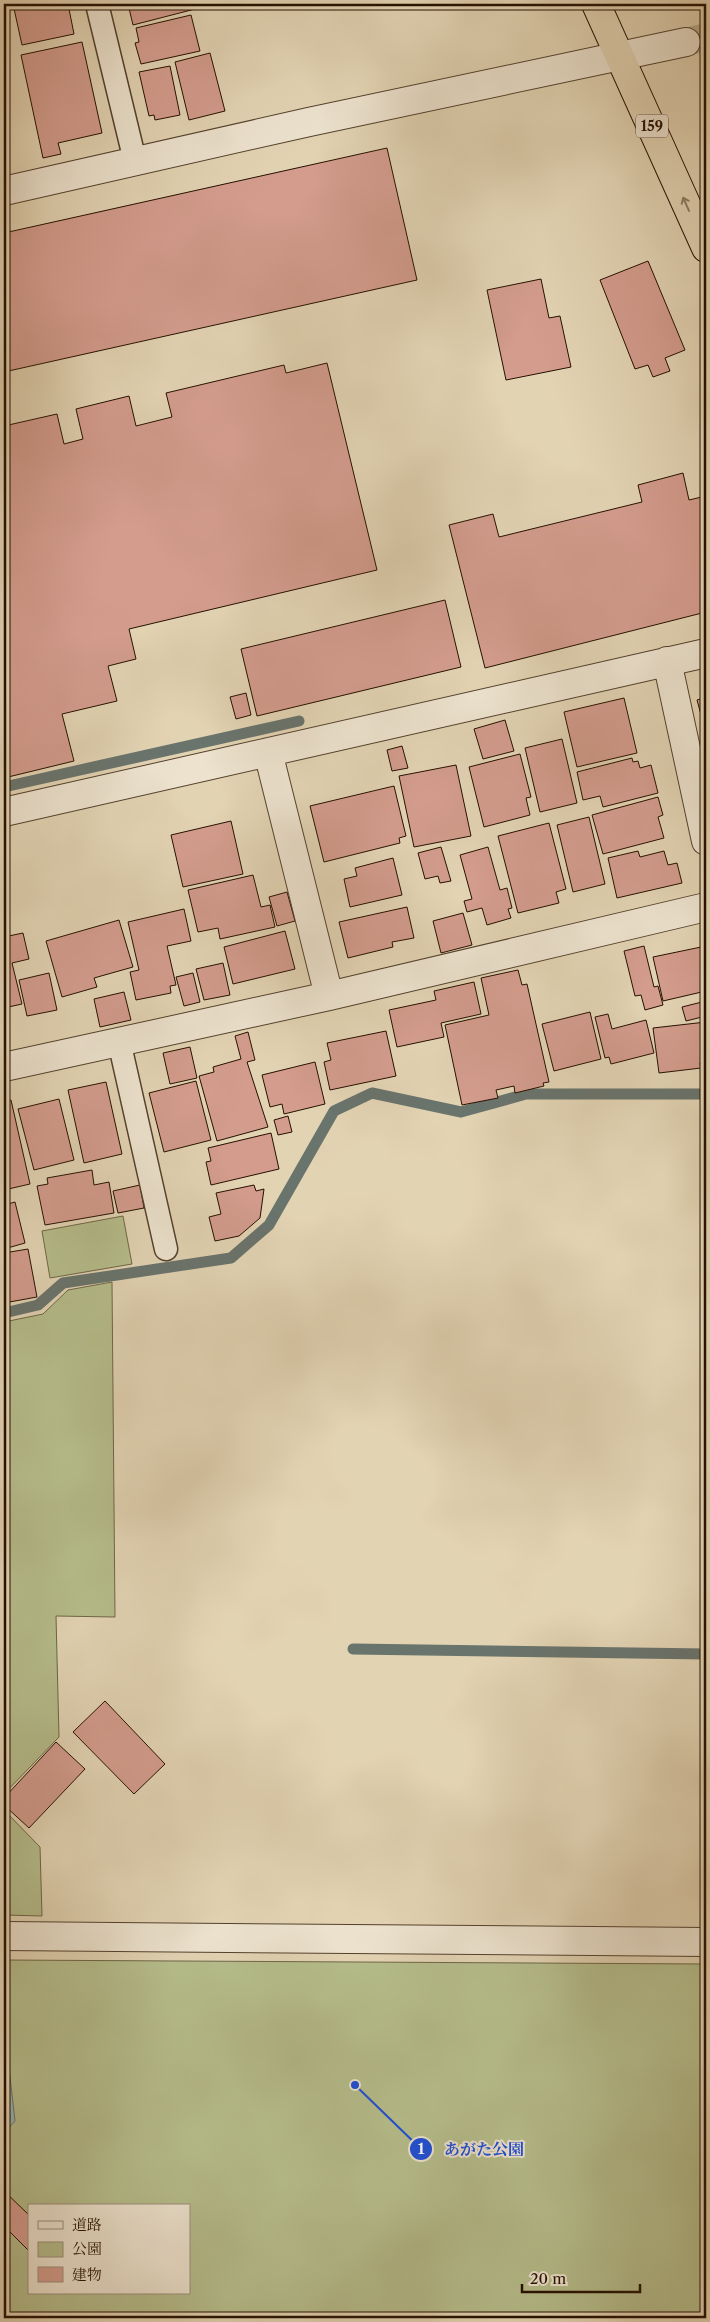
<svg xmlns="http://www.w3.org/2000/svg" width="710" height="2322" font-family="'Libre Caslon Text','Noto Serif JP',serif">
  <rect width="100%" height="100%" fill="#e2d3b3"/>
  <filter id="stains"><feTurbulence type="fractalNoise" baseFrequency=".004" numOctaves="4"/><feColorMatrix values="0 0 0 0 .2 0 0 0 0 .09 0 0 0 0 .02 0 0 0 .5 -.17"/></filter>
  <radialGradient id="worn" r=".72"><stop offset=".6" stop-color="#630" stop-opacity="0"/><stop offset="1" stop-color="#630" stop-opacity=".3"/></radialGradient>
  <path fill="#b5bc8b" stroke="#6d6646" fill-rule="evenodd" d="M 123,1216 L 132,1264 L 50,1278 L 42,1231 Z
    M 112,1282 L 115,1617 L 56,1616 L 59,1737 L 4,1794 L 4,1322 L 43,1314 L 68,1290 Z
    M 4,1810 L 40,1847 L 42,1916 L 4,1915 Z
    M 4,1960 L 706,1964 L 706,2318 L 4,2318 ZM 29,2206 L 189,2206 L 189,2293 L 29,2293 Z"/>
  <path fill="#96b6b5" stroke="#69746d" d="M 4,2068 L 9,2068 L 15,2121 L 4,2133 Z"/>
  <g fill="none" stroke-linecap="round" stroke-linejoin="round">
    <path stroke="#5e635a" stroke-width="1" d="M 4,2073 L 10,2118 L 4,2126"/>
    <path stroke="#69746d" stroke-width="11" d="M 4,787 L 299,721
      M 4,1313 L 38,1305 L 63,1283 L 231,1258 L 269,1225 L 334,1111 L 372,1093 L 461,1112 L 526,1094 L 706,1094
      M 353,1649 L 706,1654"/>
  </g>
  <path fill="#d39c8d" stroke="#251000" d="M 13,4 L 68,4 L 74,34 L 22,45 Z
    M 128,4 L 194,4 L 195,9 L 133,25 Z
    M 191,15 L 200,51 L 141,64 L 135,43 L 139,42 L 136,28 Z
    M 82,42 L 102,133 L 58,143 L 61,154 L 43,158 L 21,55 Z
    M 210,53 L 225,111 L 189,120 L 175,62 Z
    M 170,66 L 180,115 L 155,120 L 154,115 L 149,116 L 139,72 Z
    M 387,148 L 417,280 L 4,372 L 4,233 Z
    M 648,261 L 685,350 L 665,358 L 670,371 L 653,377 L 648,365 L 635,369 L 600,280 Z
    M 541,279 L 549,318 L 560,316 L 571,367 L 506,380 L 487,290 Z
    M 327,363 L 377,570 L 129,629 L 136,659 L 108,666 L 117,701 L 62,714 L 74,761 L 4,778 L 4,426 L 57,414 L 64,444 L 83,439 L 76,409 L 129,396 L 136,426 L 172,417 L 166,393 L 284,365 L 286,373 Z
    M 683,473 L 689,500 L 706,496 L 706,612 L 485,668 L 449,525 L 493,514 L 499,537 L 642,502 L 638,485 Z
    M 445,600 L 461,667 L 257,716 L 241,649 Z
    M 246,693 L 251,715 L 236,719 L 230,697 Z
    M 706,697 L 706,733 L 697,700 Z
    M 624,698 L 637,753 L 577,767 L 564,712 Z
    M 505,720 L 514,751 L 483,759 L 474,729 Z
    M 562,739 L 577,803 L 540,812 L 525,748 Z
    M 402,746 L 408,768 L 392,771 L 387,750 Z
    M 520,754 L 531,797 L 526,798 L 530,815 L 484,827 L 469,767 Z
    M 632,758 L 633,762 L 638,761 L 640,768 L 651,765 L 658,793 L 603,807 L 600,796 L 583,800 L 577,772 Z
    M 456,765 L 471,836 L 414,847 L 399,776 Z
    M 394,786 L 406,836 L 399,838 L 400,843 L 324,862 L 310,806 Z
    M 658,797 L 663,815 L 658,817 L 664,838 L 603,854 L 592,815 Z
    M 589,817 L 605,884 L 573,892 L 557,825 Z
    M 231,821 L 243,874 L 183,887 L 171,835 Z
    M 549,823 L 566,889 L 556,892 L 559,903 L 518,913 L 498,836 Z
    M 441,847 L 451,881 L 440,883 L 438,876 L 425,879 L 418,853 Z
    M 488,847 L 500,890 L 507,888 L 512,908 L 508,909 L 511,918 L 487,925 L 482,908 L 467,912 L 464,901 L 472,899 L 460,855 Z
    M 638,851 L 640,857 L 664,851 L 668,865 L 677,863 L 682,883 L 617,898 L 608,858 Z
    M 393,858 L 402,895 L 350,907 L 344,879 L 357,876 L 355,868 Z
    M 253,875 L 261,907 L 270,905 L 275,927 L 220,939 L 218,928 L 198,932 L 188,890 Z
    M 287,892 L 295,921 L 277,926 L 269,897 Z
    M 407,907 L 414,938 L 392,942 L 393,947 L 348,958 L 339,922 Z
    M 184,909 L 191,941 L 167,946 L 176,985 L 170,986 L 171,993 L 136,1000 L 130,972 L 139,970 L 128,922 Z
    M 463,913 L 472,945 L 441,953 L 433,921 Z
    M 119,920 L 133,967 L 94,978 L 97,987 L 62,997 L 46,941 Z
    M 285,931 L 295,969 L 233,984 L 224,947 Z
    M 23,933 L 29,959 L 12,963 L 22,1004 L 4,1008 L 4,937 Z
    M 644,946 L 654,987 L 658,986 L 663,1005 L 645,1010 L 641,995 L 635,996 L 624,951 Z
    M 706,946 L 706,991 L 663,1001 L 653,957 Z
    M 223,963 L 230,995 L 204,1000 L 196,969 Z
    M 518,970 L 522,985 L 527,984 L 549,1082 L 543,1083 L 544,1086 L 515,1093 L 514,1086 L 496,1090 L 498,1098 L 462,1105 L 445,1025 L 489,1015 L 481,978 Z
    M 49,973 L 57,1010 L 27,1016 L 19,980 Z
    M 193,973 L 200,1002 L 184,1006 L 176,977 Z
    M 474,982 L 481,1014 L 441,1023 L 444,1037 L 397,1047 L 389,1010 L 436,1000 L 434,991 Z
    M 124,992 L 131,1020 L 100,1027 L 94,999 Z
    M 706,1001 L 706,1016 L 686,1021 L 682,1007 Z
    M 590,1012 L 601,1059 L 554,1071 L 542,1024 Z
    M 608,1014 L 612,1029 L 646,1020 L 654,1053 L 611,1064 L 609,1057 L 605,1058 L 595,1017 Z
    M 706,1022 L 706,1063 L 700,1063 L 701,1068 L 659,1073 L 653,1028 Z
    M 386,1031 L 396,1076 L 330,1090 L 324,1062 L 331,1060 L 327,1043 Z
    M 248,1032 L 255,1060 L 247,1062 L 268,1127 L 217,1141 L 199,1076 L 214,1072 L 213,1067 L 241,1059 L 235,1036 Z
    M 190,1047 L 197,1078 L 170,1084 L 163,1053 Z
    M 315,1062 L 325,1104 L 284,1114 L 282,1104 L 270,1107 L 262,1075 Z
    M 196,1081 L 211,1140 L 164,1152 L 149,1093 Z
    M 106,1082 L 122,1154 L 84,1163 L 68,1090 Z
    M 59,1099 L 74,1160 L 34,1170 L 18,1109 Z
    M 11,1100 L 30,1184 L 4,1190 L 4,1102 Z
    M 288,1116 L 292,1132 L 278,1135 L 274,1120 Z
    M 271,1133 L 279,1169 L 211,1185 L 206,1162 L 211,1161 L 208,1148 Z
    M 92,1170 L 94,1185 L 109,1182 L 114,1213 L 45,1225 L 37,1186 L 48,1184 L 47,1178 Z
    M 140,1185 L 144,1208 L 118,1213 L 113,1191 Z
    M 254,1185 L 256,1191 L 264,1189 L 260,1218 L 239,1236 L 215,1241 L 209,1217 L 221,1214 L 216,1193 Z
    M 15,1202 L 25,1243 L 4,1249 L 4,1205 Z
    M 28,1249 L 37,1297 L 4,1303 L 4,1253 Z
    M 105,1701 L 165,1764 L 134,1794 L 73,1732 Z
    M 56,1742 L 85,1769 L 29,1828 L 4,1805 L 4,1798 Z
    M 4,2191 L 29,2215 L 29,2251 L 4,2226 Z"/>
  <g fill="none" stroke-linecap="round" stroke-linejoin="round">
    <path stroke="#bcac8f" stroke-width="28" stroke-dasharray="28 14" stroke-linecap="butt" d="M 686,42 L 706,37"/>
    <defs>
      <path id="service" d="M 97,4 L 135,161
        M 119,1041 L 166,1249"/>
      <path id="minor" d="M 4,191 L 309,122 L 686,42
        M 667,661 L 706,841
        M 268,752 L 329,996
        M 4,812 L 706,653
        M 4,1067 L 329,996 L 706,907
        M 4,1936 L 706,1942"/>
      <path id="trunk" d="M 596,4 L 706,248"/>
    </defs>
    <use href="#service" stroke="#54412d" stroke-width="25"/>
    <use href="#minor" stroke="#54412d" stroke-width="30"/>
    <use href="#trunk" stroke="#251000" stroke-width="30"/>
    <use href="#service" stroke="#ece2ce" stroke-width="22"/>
    <use href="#minor" stroke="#ece2ce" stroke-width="28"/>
    <use href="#trunk" stroke="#e2d3b3" stroke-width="28"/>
  </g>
  <defs><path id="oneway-shaft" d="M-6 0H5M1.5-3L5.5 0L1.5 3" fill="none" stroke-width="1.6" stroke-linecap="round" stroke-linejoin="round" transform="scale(1.25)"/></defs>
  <use stroke="#8d7b62" href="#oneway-shaft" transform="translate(686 204) rotate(-114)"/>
  <g text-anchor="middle" stroke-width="4" stroke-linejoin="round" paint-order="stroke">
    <rect fill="#ece2ce" stroke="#614f3e" stroke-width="1" x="636" y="114.5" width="32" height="23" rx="4"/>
    <g font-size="14" font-weight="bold" fill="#251000">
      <text x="652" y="131">159</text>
    </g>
  </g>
  <path fill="none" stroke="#1d4ed8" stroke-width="2" d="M355 2085L421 2149"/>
  <g fill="#1d4ed8" stroke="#ece2ce" stroke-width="2">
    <circle cx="355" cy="2085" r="5"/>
    <circle cx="421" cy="2149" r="12"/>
  </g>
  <g font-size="15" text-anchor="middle" font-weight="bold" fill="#fff">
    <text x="421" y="2154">1</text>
  </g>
  <g font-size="16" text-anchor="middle" font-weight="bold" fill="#1d4ed8" stroke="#ece2ce" stroke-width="4" stroke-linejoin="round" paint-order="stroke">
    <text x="484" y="2155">あがた公園</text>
  </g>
  <rect width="710" height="2322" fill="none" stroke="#e2d3b3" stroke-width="20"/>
  <rect x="5" y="5" width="700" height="2312" fill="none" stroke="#251000" stroke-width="2.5"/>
  <rect x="10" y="10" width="690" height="2302" fill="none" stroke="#251000"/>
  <rect x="28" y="2204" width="162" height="90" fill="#ece2ce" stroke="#9c8e7c"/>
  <rect x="38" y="2221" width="25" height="8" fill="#ece2ce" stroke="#9c8e7c"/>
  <text x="72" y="2230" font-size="15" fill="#251000">道路</text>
  <rect x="38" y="2242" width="25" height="15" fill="#b5bc8b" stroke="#9c8e7c"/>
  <text x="72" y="2254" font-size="15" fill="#251000">公園</text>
  <rect x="38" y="2267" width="25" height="15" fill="#d39c8d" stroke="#9c8e7c"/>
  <text x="72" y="2280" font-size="15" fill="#251000">建物</text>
  <path d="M522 2284v8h118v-8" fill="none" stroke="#251000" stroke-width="2.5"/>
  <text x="530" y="2284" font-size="15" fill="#251000" stroke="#ece2ce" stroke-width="4" paint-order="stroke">20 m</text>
  <rect width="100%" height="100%" filter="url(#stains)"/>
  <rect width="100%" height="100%" fill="url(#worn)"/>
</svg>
